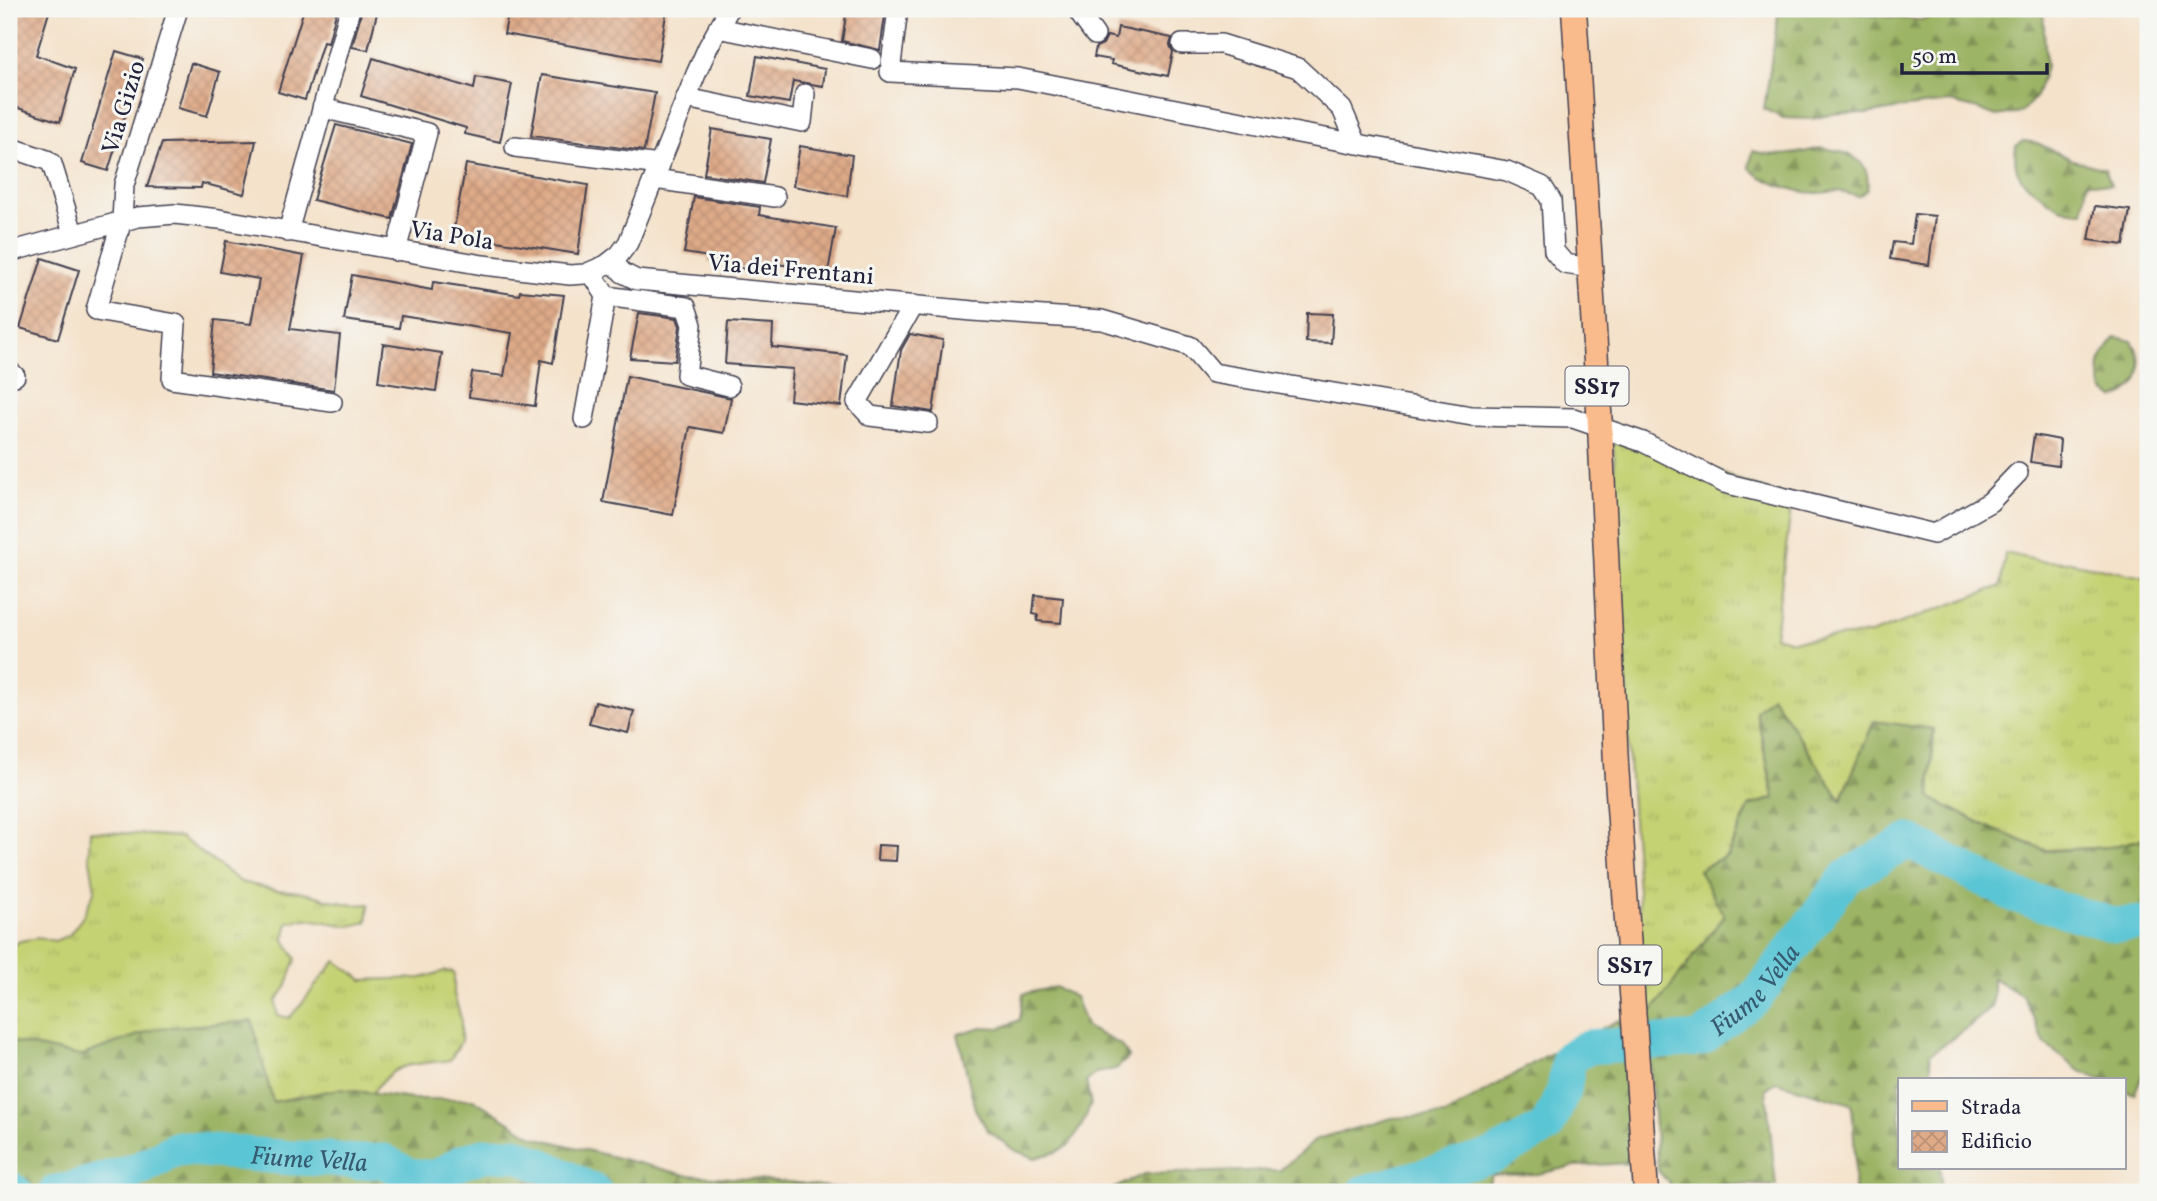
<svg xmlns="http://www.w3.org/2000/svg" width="2157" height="1201" font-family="Vollkorn,serif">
  <defs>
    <pattern id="grass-tufts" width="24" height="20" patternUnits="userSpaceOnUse" patternTransform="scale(1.75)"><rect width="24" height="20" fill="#c5d273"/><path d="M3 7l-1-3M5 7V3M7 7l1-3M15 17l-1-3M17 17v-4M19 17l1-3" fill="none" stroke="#a9b464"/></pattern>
    <pattern id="forest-firs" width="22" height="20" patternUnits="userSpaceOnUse" patternTransform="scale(1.75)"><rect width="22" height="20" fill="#9cb465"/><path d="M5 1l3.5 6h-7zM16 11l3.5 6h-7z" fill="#7f9254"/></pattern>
    <pattern id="building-cross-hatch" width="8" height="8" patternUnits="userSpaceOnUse" patternTransform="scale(1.75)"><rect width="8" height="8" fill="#deaa88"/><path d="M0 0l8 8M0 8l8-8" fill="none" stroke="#be9276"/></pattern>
  </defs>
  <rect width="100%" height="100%" fill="#f6f6f2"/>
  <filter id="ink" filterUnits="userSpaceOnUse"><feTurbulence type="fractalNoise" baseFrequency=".0143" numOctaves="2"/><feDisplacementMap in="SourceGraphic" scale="14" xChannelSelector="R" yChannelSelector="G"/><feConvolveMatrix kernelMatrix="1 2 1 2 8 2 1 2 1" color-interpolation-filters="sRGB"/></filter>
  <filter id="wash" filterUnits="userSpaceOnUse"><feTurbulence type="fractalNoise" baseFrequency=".00686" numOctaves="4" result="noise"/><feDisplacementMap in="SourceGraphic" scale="28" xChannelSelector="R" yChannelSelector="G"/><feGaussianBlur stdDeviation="1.57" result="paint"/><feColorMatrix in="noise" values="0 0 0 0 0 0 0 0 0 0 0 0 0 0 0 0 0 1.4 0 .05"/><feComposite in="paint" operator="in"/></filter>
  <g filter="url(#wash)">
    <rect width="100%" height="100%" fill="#f4e2ca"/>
    <path fill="url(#grass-tufts)" stroke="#747a57" stroke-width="2" d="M 1613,432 L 1792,500 L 1775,636 L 1792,641 L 1871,634 L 2001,586 L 2005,553 L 2040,561 L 2070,562 L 2148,578 L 2148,837 L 2110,847 L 2046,850 L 1995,830 L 1930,798 L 1934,729 L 1874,721 L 1841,800 L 1772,696 L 1756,711 L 1774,798 L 1750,805 L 1727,855 L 1699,870 L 1724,915 L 1647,1018 L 1629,763 Z
      M 90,831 L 180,837 L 241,882 L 276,890 L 303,892 L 326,899 L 353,905 L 369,904 L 367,922 L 350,926 L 308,919 L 288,922 L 284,939 L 296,959 L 286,987 L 276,1001 L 277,1015 L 289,1018 C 307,1000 318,979 336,961 L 363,980 L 422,978 L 445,971 L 454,972 L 454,994 L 461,1019 L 461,1041 L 450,1060 C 410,1067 400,1057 372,1093 L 339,1089 L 272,1102 L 158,1028 L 80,1056 L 9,1041 L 9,948 L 20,941 L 39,938 L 55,941 L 69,935 L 82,918 L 95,890 L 89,853 Z"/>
    <path fill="url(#forest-firs)" stroke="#5f6b50" stroke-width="2" d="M 1779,9 L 1831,9 L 1860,14 L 1920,20 L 1961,9 L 2043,9 L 2046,67 L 2036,96 L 2022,112 L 1996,116 L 1978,109 L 1950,102 L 1906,107 L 1867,114 L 1837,113 L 1812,119 L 1783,118 L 1764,109 Z
      M 2023,141 L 2037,143 L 2073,160 L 2105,169 L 2111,185 L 2087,182 L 2083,212 C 2061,211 2055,206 2038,193 C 2018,179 2013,171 2016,146 Z
      M 1821,148 C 1847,151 1873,159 1867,190 L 1859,196 C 1851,196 1845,192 1838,191 C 1830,191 1823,194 1815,193 C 1796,192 1761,182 1749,167 L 1753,151 C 1776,158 1798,154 1821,148 Z
      M 2116,337 L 2132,341 C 2147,365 2141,389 2114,398 L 2103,391 C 2096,364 2099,358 2116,337 Z
      M 1772,696 L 1841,801 L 1874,721 L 1933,729 L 1930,798 L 1994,830 L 2046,851 L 2110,847 L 2148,838 L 2148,1063 L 2134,1094 L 2124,1090 L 2124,1080 L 2101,1080 L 2080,1071 L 2045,1044 L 2024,997 L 1993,978 L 1993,1006 L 1966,1029 L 1930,1054 L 1932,1080 L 1900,1080 L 1900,1168 L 1940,1168 L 1942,1192 L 1854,1192 L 1855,1156 L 1852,1104 L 1776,1082 L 1766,1089 L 1776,1186 L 1724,1184 L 1725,1192 L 1676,1192 L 1658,1170 L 1647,1018 L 1724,916 L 1699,870 L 1728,855 L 1750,806 L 1775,798 L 1756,711 Z
      M 1055,987 L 1075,997 L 1087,1028 L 1120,1044 L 1129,1057 L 1116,1069 L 1096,1073 L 1086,1082 L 1091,1104 L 1083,1123 L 1069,1145 L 1056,1152 L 1035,1158 L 1014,1150 L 988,1131 L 975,1109 L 958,1034 L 982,1027 L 1001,1028 L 1020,1020 L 1023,994 Z
      M 1621,1019 L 1631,1163 L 1574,1166 L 1538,1174 L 1492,1175 L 1484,1192 L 1107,1192 L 1144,1174 L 1280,1170 L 1317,1139 L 1392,1118 L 1445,1115 L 1544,1057 Z
      M 252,1021 L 273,1102 L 339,1089 L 412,1099 L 473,1099 L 534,1137 L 686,1175 L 789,1182 L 867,1192 L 9,1192 L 9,1041 L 80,1056 L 158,1028 Z"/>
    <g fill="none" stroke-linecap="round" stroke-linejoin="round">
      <g stroke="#5ac5d4" stroke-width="35">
        <path d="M 9,1188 L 15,1192"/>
        <path id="s1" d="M 56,1192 L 69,1190 L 139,1169 L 178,1148 L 292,1158 L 332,1159 L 355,1162 L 384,1161 L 408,1175 L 435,1178 L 462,1162 L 484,1155 L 515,1154 L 548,1168 L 595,1192"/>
        <path id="s2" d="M 1365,1192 L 1493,1156 L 1547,1127 L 1564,1090 L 1569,1058 L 1588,1047 L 1701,1039 L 1755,998 L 1847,876 L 1909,841 L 2014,895 L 2114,925 L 2148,923"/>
      </g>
    </g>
    <g id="blocks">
      <path fill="url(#building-cross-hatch)" d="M 9,9 L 50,9 L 36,55 L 75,69 L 60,122 L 9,105 Z
        M 304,9 L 337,9 L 328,43 L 323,42 L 305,100 L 278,92 Z
        M 362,9 L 378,9 L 368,50 L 352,47 Z
        M 509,9 L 667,9 L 658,61 L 504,34 Z
        M 847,9 L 886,9 L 880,50 L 842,41 Z
        M 1118,27 L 1172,38 L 1170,45 L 1173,52 L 1168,76 L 1111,64 L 1112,60 L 1094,57 L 1096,47 L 1103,44 L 1107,36 L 1116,38 Z
        M 116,51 L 143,59 L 108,171 L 82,163 Z
        M 757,56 L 825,69 L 823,86 L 793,81 L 789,103 L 750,96 Z
        M 373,58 L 474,89 L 476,77 L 512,84 L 500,142 L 465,134 L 466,128 L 361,96 Z
        M 191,63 L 220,72 L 207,116 L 178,108 Z
        M 542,75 L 655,93 L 644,151 L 531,136 Z
        M 336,125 L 412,144 L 392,219 L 313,200 Z
        M 712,129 L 771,139 L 763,183 L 704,174 Z
        M 256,141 L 244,194 L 202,183 L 201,188 L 147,187 L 162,143 Z
        M 800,146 L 852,155 L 847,196 L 793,186 Z
        M 466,164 L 588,185 L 578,254 L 453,234 Z
        M 694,197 L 760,207 L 759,215 L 836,228 L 828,272 L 752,260 L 750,270 L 708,262 L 709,257 L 684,253 Z
        M 2095,206 L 2130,210 L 2124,245 L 2089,240 Z
        M 1915,214 L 1935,216 L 1929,265 L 1890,259 L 1893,242 L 1911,244 Z
        M 226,241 L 304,256 L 290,329 L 340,335 L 334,390 L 210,372 L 215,320 L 251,324 L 259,279 L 220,272 Z
        M 42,258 L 79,270 L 58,339 L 20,328 Z
        M 352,275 L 432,290 L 433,282 L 519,295 L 520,291 L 564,295 L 553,363 L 541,360 L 535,406 L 469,397 L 472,372 L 504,376 L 512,333 L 401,316 L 399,328 L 344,320 Z
        M 639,313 L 677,318 L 680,326 L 675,361 L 630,358 Z
        M 1307,313 L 1333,314 L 1331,343 L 1306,342 Z
        M 728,322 L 773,325 L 772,347 L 847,355 L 841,406 L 790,400 L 793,369 L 725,364 Z
        M 910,334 L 943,340 L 933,412 L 893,406 L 901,350 Z
        M 383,344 L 442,353 L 436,391 L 378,382 Z
        M 627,376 L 731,398 L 724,433 L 690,427 L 673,515 L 603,502 Z
        M 2034,435 L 2060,440 L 2058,466 L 2030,462 Z
        M 1035,595 L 1063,598 L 1061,623 L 1037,621 L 1038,615 L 1033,614 Z
        M 595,702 L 634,711 L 628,733 L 589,724 Z
        M 878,845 L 897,846 L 896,861 L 877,860 Z"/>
    </g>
  </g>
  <g filter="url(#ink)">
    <use href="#blocks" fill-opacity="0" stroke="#423f50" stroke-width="2"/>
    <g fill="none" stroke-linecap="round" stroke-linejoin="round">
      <defs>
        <path id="minor" d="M 178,9 L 124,185 L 122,220 L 96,310 L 176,324 L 172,379 L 332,402
          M 898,9 L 890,72 L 1018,78 L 1303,134 L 1507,171 L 1542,186 L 1551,200 L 1554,251 L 1565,264 L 1590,268
          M 1076,9 L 1095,35
          M 718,28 L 872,59
          M 1182,44 L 1221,44 L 1298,68 L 1342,109 L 1357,144
          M 686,98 L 802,122 L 805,94
          M 322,108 L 427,133 L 396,251
          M 9,147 L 47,160 L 52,164 L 73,233
          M 515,147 L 660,165
          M 655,179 L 775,197
          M 288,232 L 350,9
          M 9,252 L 138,217 L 175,214 L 219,219 L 483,265 L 570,275 L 585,274 L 606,265 L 619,255 L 628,243 L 696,74 L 708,47 L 729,9
          M 612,261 L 623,273 L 637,280 L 973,311 L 1102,320 L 1190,346 L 1213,373 L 1472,416 L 1573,418 L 1643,442 L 1724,483 L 1934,534 L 1990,502 L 2018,473
          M 606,296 L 686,307 L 692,325 L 686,375 L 729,386
          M 913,305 L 857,402 L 870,416 L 928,423
          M 9,371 L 15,376
          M 584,419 L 606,296 L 591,272"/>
        <path id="major" d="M 1574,9 L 1600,426 L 1616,764 L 1646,1192"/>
      </defs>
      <use href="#minor" stroke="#423f50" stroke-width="22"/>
      <use href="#major" stroke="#423f50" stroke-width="27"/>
      <use href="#minor" stroke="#fff" stroke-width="19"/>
      <use href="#major" stroke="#fabb8c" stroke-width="24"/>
    </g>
  </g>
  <g text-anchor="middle" stroke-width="6" stroke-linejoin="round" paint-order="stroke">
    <g fill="#f6f6f2" stroke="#626272" stroke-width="2">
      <rect x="1565.5" y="366.5" width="63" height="39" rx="5"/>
      <rect x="1598.5" y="945.5" width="63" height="39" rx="5"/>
    </g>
    <g font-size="23" font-weight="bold" fill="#22223b">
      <text x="1597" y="394">SS17</text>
      <text x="1630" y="973">SS17</text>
    </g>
    <g font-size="24" fill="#22223b" stroke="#f6f6f2">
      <text transform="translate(123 107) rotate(-73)" y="8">Via Gizio</text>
      <text transform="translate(452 235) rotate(9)" y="8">Via Pola</text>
      <text transform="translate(791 269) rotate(5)" y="8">Via dei Frentani</text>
    </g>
    <g font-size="26" font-style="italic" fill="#365b71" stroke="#f6f6f2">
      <text dy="9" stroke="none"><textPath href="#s2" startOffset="476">Fiume Vella</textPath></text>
      <text dy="9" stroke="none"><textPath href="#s1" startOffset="262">Fiume Vella</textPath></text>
    </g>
  </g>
  <rect width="2157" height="1201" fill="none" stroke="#f6f6f2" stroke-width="35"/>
  <rect x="1898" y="1078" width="228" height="91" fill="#f6f6f2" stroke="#a1a1a9" stroke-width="2"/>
  <rect x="1912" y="1101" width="35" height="10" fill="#fabb8c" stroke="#a1a1a9" stroke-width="2"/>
  <text x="1961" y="1114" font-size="21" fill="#22223b">Strada</text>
  <rect x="1912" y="1131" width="35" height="21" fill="url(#building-cross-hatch)" stroke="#a1a1a9" stroke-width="2"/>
  <text x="1961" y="1148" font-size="21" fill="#22223b">Edificio</text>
  <path d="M1902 63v10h145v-10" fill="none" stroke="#22223b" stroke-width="3.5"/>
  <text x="1912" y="63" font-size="21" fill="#22223b" stroke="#f6f6f2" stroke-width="5" paint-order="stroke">50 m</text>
</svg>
